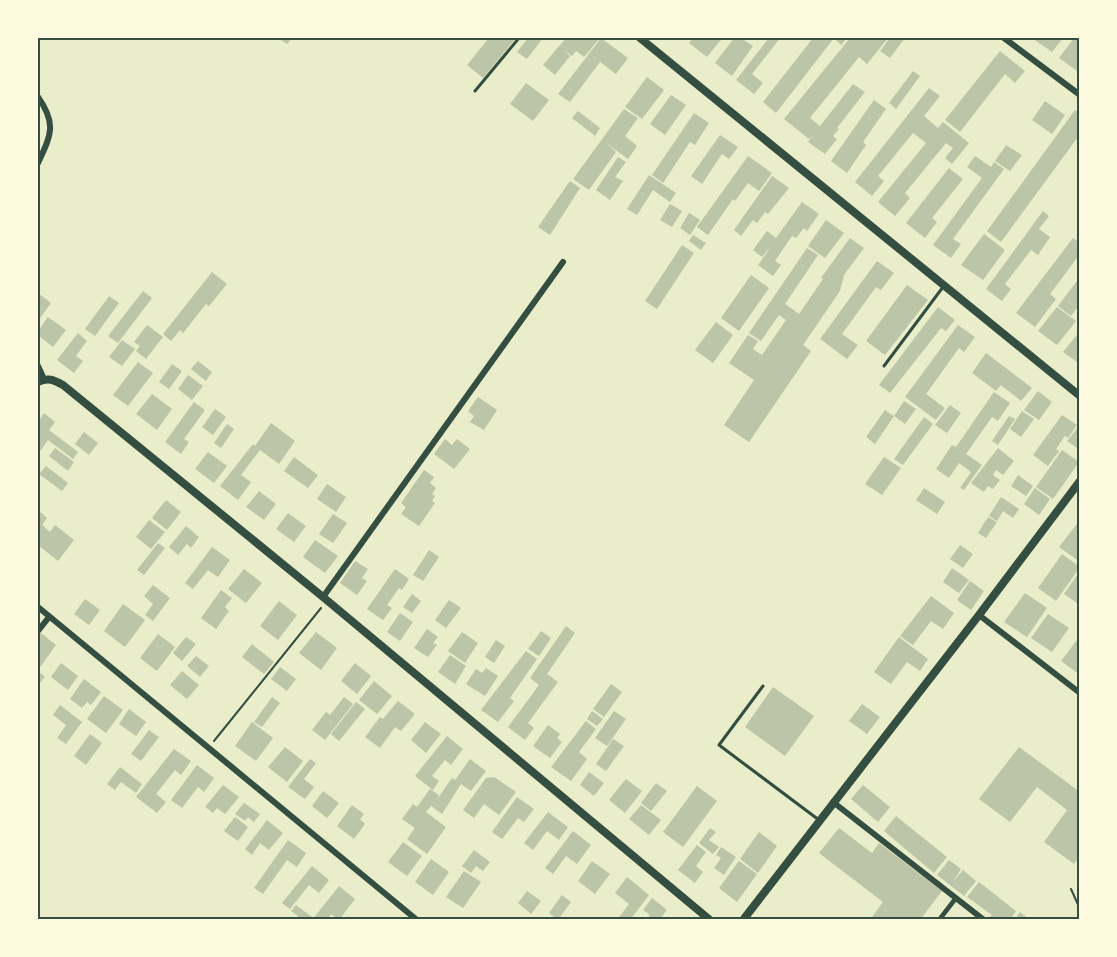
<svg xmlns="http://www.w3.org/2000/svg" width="1117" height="957" font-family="Ubuntu,sans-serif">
  <rect width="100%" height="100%" fill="#e9edc9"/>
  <path fill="#bcc5a7" d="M 278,38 L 292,38 L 287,44 Z
    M 489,38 L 516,38 L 483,78 L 467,65 Z
    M 528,38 L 543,38 L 527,59 L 517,52 Z
    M 566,38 L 600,38 L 584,57 L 576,51 L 572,56 L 564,50 L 570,56 L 555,75 L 543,65 Z
    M 601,38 L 628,58 L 616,74 L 600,62 L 570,102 L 558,94 Z
    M 693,38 L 722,38 L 707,57 L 689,43 Z
    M 734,38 L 741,38 L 753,46 L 732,76 L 715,63 Z
    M 769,38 L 780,38 L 752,74 L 763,83 L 754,94 L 736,80 Z
    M 813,38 L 847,38 L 841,45 L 834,38 L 776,113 L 763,102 Z
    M 850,38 L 888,38 L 867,64 L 859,57 L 810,118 L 820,126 L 853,84 L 865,92 L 837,128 L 839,129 L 833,136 L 837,139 L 825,154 L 808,142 L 814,134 L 809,139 L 784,119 Z
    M 890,38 L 905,38 L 890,58 L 880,51 Z
    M 1032,38 L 1063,38 L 1052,52 Z
    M 1074,38 L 1080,39 L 1080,73 L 1059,58 Z
    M 1000,51 L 1025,71 L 1015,83 L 1005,74 L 960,132 L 945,120 Z
    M 913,71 L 920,76 L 896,109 L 889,103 Z
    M 647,77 L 664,90 L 642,119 L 625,107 Z
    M 526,83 L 549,100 L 533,121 L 510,104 Z
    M 929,88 L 940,96 L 924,116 L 938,128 L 943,122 L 969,143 L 952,164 L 945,158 L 953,148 L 946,143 L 905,193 L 910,198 L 895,216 L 878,202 L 926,143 L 913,133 L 878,176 L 884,181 L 872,196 L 855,182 Z
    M 671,95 L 686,105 L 665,135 L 650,124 Z
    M 874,100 L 886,109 L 863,142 L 866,145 L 847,173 L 831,161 Z
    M 1045,101 L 1065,115 L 1052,134 L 1032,120 Z
    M 624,109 L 638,118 L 625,136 L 637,146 L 628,159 L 606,143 L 616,152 L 589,190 L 573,179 Z
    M 1075,110 L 1080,113 L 1080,138 L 1078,137 L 1001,242 L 987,231 Z
    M 578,111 L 600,128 L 595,136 L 572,118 Z
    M 694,113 L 709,123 L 695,145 L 690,142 L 663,183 L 652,175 Z
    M 720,135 L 738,147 L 729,159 L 722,154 L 702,184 L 691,176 Z
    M 1006,145 L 1022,155 L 1010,171 L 995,161 Z
    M 748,156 L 772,173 L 759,191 L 748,183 L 735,201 L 733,199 L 708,235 L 697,227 Z
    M 975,156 L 991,167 L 994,162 L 1004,169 L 953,239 L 961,244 L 951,258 L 933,245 L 982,178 L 967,167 Z
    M 618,157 L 626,162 L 615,177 L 623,181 L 610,200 L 596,190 Z
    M 949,168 L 963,179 L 932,218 L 937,222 L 925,238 L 906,223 Z
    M 649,175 L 676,193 L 670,202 L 653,190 L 637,215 L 627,209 Z
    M 772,176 L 789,188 L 768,214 L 765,212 L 757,223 L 753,220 L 741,236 L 734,230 Z
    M 570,181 L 580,188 L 550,235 L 538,227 Z
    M 802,202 L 819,214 L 807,231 L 804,228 L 796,238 L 792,236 L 775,261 L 781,265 L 773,276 L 758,265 L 772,245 L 762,257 L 753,250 L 767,231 L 776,238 Z
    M 670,204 L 682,211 L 672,227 L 660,220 Z
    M 1043,211 L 1049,216 L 1039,229 L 1050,237 L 1038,255 L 1031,250 L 1005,284 L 1011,289 L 1002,301 L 986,289 Z
    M 689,213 L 700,220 L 690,235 L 680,228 Z
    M 826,220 L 844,233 L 825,258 L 808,246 Z
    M 984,234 L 1005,250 L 983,280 L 961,265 Z
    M 693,235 L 706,243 L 701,250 L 689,241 Z
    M 850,238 L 864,248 L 844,275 L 840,291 L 803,345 L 811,351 L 749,442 L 724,425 L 754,380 L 729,363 L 748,335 L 758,341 L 753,349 L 762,355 L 786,320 L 779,315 L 761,341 L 749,333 L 807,248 L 818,255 L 785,304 L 799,314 L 823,279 L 821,278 Z
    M 1073,238 L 1080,243 L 1080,260 L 1077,258 L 1050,294 L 1056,299 L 1035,327 L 1016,313 Z
    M 682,245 L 694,253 L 657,309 L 645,301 Z
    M 877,261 L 894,273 L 881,290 L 876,287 L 842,334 L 858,345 L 847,359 L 820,339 Z
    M 212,272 L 227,284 L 209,306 L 206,304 L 183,333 L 180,330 L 171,341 L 163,334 Z
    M 751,275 L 769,288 L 739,331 L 721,318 Z
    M 1080,277 L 1080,304 L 1071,316 L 1058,306 Z
    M 907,285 L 928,300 L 885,355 L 866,341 Z
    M 143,291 L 152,298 L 118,343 L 108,336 Z
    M 38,293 L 51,303 L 38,321 Z
    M 109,296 L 119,303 L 95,336 L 85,329 Z
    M 938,307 L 955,320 L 946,331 L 941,328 L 890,393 L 879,385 Z
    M 1057,307 L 1076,321 L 1057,345 L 1038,331 Z
    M 48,317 L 66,330 L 53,347 L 38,335 L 38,331 Z
    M 716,322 L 733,335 L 713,363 L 695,350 Z
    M 147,325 L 163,337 L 146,359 L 136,351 L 140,346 L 134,342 Z
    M 958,325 L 975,337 L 964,352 L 959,348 L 926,394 L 945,408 L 936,420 L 905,397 Z
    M 1080,331 L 1080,364 L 1063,352 Z
    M 78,333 L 87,341 L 76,356 L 83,361 L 74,373 L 57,360 Z
    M 122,340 L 135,349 L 122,366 L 109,357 Z
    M 986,353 L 1032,388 L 1021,401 L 1001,385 L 996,391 L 972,373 Z
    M 198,361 L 212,372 L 206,381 L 191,369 Z
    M 138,362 L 153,373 L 128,406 L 113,395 Z
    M 172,364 L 182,371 L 169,389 L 159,382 Z
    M 188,375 L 203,386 L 192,400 L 178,389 Z
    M 1038,391 L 1052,402 L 1039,420 L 1024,410 Z
    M 994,392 L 1010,403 L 998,421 L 992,417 L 966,454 L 982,465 L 964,490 L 960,488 L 971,472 L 959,463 L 949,478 L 936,469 L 952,445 L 956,447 Z
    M 152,394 L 172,409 L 157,430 L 136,414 Z
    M 478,397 L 497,410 L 484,430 L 470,422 L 474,416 L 468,411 Z
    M 904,401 L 916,409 L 905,424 L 894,416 Z
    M 194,402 L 205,410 L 184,439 L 189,442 L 181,454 L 165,442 Z
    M 950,405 L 961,413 L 947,433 L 935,425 Z
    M 215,409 L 226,417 L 213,435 L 202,427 Z
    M 885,410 L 894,416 L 875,444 L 866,437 Z
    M 1022,411 L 1034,419 L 1021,437 L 1010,429 Z
    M 44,413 L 55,422 L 49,430 L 78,452 L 73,459 L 48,440 L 38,454 L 38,422 Z
    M 1062,415 L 1077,425 L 1068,438 L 1065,436 L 1056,449 L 1059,451 L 1048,466 L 1033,455 Z
    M 1009,416 L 1015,419 L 998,445 L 992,441 Z
    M 924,417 L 933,424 L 903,465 L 894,459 Z
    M 271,423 L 295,441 L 279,464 L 260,450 L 241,475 L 251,482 L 238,500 L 220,486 L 253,444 L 255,446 Z
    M 227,424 L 234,429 L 221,448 L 214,443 Z
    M 1078,427 L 1080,428 L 1080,450 L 1067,441 Z
    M 84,432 L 98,443 L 89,455 L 75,444 Z
    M 445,439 L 452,445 L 457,439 L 470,449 L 454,469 L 434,454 Z
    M 55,448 L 74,462 L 68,471 L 49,456 Z
    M 998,448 L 1014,461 L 1003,475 L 996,470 L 993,475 L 1000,480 L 993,489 L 988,486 L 984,492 L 971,483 Z
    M 1062,450 L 1079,462 L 1053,499 L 1036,487 Z
    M 208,452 L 227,466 L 214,483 L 195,469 Z
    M 294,457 L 318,475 L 308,488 L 284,471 Z
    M 884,457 L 901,468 L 882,495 L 865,484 Z
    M 46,466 L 68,483 L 62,491 L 39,474 Z
    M 424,470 L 434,477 L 430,483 L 436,488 L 432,494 L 435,496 L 432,501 L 435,503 L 419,526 L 401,514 L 406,507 L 401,503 Z
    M 1018,475 L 1033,486 L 1026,496 L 1011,486 Z
    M 327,484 L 346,497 L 336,512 L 317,499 Z
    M 924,488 L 945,502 L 937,514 L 916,500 Z
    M 1035,488 L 1050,499 L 1039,515 L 1024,504 Z
    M 259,491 L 276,504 L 264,520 L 246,507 Z
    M 1001,497 L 1019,509 L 1013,518 L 1003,511 L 997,521 L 989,516 Z
    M 166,500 L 181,512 L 167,530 L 152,518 Z
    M 38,510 L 47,518 L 42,525 L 50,532 L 55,525 L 74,540 L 58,561 L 38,545 Z
    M 288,513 L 306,526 L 294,542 L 276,529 Z
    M 333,514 L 347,523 L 333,543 L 319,534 Z
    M 988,517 L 997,522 L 986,538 L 978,533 Z
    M 149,520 L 165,532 L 151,549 L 136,537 Z
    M 1080,520 L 1080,562 L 1059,547 Z
    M 186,526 L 199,537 L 191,548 L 187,544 L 178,555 L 169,547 Z
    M 315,540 L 338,556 L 325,573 L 303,557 Z
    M 158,543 L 165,548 L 144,575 L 137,570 Z
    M 960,545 L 973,554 L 963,568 L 950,559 Z
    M 212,547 L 230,560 L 218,577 L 208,570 L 193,589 L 185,583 Z
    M 429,550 L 439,557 L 423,581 L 413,575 Z
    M 1062,554 L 1080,567 L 1056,601 L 1038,588 Z
    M 355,561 L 368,569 L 362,578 L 367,581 L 357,595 L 340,583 Z
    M 952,568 L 969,580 L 959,593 L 943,582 Z
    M 244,569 L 262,583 L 246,603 L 228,589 Z
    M 395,569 L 409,579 L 402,590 L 399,588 L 387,605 L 392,608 L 383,620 L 367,609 Z
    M 1080,571 L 1080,605 L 1064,594 Z
    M 970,581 L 984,591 L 971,610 L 957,600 Z
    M 153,585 L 170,598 L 153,621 L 145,615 L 153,604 L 144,596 Z
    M 221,590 L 232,598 L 225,607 L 229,611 L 216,629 L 201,618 Z
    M 1025,593 L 1047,608 L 1027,637 L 1004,622 Z
    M 412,594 L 421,601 L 412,613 L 403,607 Z
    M 931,596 L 954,613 L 943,629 L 931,621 L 913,645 L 900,636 Z
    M 85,599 L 100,610 L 89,625 L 74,614 Z
    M 449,600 L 461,608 L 446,628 L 435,620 Z
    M 279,601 L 297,615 L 278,640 L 260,626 Z
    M 123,604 L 145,620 L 125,647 L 104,631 Z
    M 400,613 L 413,622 L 400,641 L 387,632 Z
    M 1048,614 L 1069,628 L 1052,652 L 1031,638 Z
    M 566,626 L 575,633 L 547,674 L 558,682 L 528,723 L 534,728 L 525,740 L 508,727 L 539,685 L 530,678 Z
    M 427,629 L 438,637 L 433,643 L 437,645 L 428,657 L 414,648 Z
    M 541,631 L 551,638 L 539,656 L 528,649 Z
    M 316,632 L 337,648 L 321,670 L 299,653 Z
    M 462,632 L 478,643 L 465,663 L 448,651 Z
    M 41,633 L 56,645 L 38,670 L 38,638 Z
    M 158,634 L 175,647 L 157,671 L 140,658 Z
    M 186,637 L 196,644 L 182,661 L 173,653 Z
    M 899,637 L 928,659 L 920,671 L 907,662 L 891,684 L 874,672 Z
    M 496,640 L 505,646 L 494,663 L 485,657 Z
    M 1077,640 L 1080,642 L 1080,675 L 1061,661 Z
    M 252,644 L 274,662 L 264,674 L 242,657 Z
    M 526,651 L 537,659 L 510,698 L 514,701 L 498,722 L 481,710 Z
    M 450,655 L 466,666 L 455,684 L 438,672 Z
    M 196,656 L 209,666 L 200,677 L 187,666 Z
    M 61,663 L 78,676 L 68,690 L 51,677 Z
    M 355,663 L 371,676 L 357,694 L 341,681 Z
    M 280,667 L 296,679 L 287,691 L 271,679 Z
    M 486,668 L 498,676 L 485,696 L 466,684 L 476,669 L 482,673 Z
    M 38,671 L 45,677 L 38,685 Z
    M 182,671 L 199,685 L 187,699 L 170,685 Z
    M 84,679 L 101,692 L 91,705 L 87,702 L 82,708 L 70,699 Z
    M 374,681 L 392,696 L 377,714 L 359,700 Z
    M 611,684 L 622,692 L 604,717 L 593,709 Z
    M 773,687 L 814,716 L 785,756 L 745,727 Z
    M 104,696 L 123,710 L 106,733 L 87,719 Z
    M 272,697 L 280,703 L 262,727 L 254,722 Z
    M 344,697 L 353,704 L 325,740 L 312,730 L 326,712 L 330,715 Z
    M 398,701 L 415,714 L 401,731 L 395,727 L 380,748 L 365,737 L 380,717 L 383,719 Z
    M 356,702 L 365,709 L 339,741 L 331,734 Z
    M 862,704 L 880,717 L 867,734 L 849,721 Z
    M 60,705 L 82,722 L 66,744 L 57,738 L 66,725 L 53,715 Z
    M 129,709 L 146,722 L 136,736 L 119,724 Z
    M 592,711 L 603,719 L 597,726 L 587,719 Z
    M 614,711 L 626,719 L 607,746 L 595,738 Z
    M 586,721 L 596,729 L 579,752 L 587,759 L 571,781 L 551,767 Z
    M 252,722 L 273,738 L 256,761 L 235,746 Z
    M 425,722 L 441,734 L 426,753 L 411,740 Z
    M 548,725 L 560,734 L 557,738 L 562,742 L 550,758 L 533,746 Z
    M 149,730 L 159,737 L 141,761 L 131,754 Z
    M 90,734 L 102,743 L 86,765 L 74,756 Z
    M 447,736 L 463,749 L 451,765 L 445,760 L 432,776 L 439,781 L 433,790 L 415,776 Z
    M 613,739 L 624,746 L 606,771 L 596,764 Z
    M 285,747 L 303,761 L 287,782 L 268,767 Z
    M 1019,747 L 1080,792 L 1080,856 L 1074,864 L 1044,842 L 1067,810 L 1037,787 L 1010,822 L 979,799 Z
    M 174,749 L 191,761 L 181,775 L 175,770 L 156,794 L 166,802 L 157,813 L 136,797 Z
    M 310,759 L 316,763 L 304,779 L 314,787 L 305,799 L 288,787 Z
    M 470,759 L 486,771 L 471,791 L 461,784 L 442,814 L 431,806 L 426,812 L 446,827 L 427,854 L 407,839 L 415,828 L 402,819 L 413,804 L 417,807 L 430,789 L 439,795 L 435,802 L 452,778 L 455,780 Z
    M 197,765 L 214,778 L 204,792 L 198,787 L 182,808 L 171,800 Z
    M 120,767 L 142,784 L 136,793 L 121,782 L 115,790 L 107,784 Z
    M 589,772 L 604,783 L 594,796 L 580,785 Z
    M 494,777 L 516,792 L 499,815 L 484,804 L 474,818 L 463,810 L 486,778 Z
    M 626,779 L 642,791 L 625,813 L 609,800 Z
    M 656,783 L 667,791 L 651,811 L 641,803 Z
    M 223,785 L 239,797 L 225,814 L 217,808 L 213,813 L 205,807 Z
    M 863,785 L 890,807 L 878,822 L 851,799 Z
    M 697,786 L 717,801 L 683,847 L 663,832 Z
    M 323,791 L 339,803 L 327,818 L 312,806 Z
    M 517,797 L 534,809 L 524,822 L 518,818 L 502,839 L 492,832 Z
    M 244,803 L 260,814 L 254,822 L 248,817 L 245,821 L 235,814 Z
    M 352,805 L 364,814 L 360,819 L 365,824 L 354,839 L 337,826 Z
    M 641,805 L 661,820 L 649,835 L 629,819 Z
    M 548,812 L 568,827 L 559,840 L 547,831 L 533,850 L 524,843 Z
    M 896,816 L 947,857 L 934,873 L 884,831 Z
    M 235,817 L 248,827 L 238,841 L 224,831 Z
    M 267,820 L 283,833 L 269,850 L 260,843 L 252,855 L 245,849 Z
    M 710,828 L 716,832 L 709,840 L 719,847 L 713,854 L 699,843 Z
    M 839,828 L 872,853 L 879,843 L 942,891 L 920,920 L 870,920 L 883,902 L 819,853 Z
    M 573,831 L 591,845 L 577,864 L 566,856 L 553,874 L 545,868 Z
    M 759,832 L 777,846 L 758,873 L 740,859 Z
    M 288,840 L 306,853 L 297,867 L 287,860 L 263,894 L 254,888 Z
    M 403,842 L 422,856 L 407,876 L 388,862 Z
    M 697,845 L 706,852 L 696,866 L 703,872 L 695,883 L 678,870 Z
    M 721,847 L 736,857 L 724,875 L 714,868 L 721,858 L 716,855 Z
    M 474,850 L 490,862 L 483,871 L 476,866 L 471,873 L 462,866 Z
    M 431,859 L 449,872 L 433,895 L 415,882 Z
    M 949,860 L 961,869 L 953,882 L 963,870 L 976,881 L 964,896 L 937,875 Z
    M 592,861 L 610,874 L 595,894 L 578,881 Z
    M 739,861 L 757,874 L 737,902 L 719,888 Z
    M 312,866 L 329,880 L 319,893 L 309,885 L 290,909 L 282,903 Z
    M 464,871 L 481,882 L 463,908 L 446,897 Z
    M 627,877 L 649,895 L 630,920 L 617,920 L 629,904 L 615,893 Z
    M 979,882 L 1016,911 L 1010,920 L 993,920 L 990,917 L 992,915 L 967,897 Z
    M 339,886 L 355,899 L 339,920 L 331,914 L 327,920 L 312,920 Z
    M 527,891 L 541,901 L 531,914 L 518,903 Z
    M 562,895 L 571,902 L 558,920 L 549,913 Z
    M 652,898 L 667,910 L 659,920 L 646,920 L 650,915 L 643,910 Z
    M 296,905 L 312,917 L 310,920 L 295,920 L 298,916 L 291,911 Z
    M 1020,912 L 1030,920 L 1014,920 Z"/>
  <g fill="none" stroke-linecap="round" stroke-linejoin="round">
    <path stroke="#344e41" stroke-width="2" d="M 214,741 L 321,608
      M 1071,889 L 1080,909"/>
    <path stroke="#344e41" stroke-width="3" d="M 475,91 L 519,38
      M 884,366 L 943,287
      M 763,686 L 719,745 L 819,820"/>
    <path stroke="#344e41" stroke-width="4.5" d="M 939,920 L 956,898"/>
    <path stroke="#344e41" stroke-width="6" d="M 1004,38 L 1080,95
      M 38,97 C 57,124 51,135 38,163
      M 38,366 L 44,379
      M 323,597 L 563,262
      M 38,607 L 417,920
      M 979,615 L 1080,693
      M 38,631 L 49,617
      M 833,802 L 984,920"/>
    <path stroke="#344e41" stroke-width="8" d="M 38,382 C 48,377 54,380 63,385 L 323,597 L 710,920
      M 743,920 L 979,615 L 1080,481"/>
    <path stroke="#344e41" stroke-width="8" d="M 640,38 L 1080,396"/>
  </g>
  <rect width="1117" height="957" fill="none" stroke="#fefae0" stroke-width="78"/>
  <rect x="39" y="39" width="1039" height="879" fill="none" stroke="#344e41" stroke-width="2"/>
</svg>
